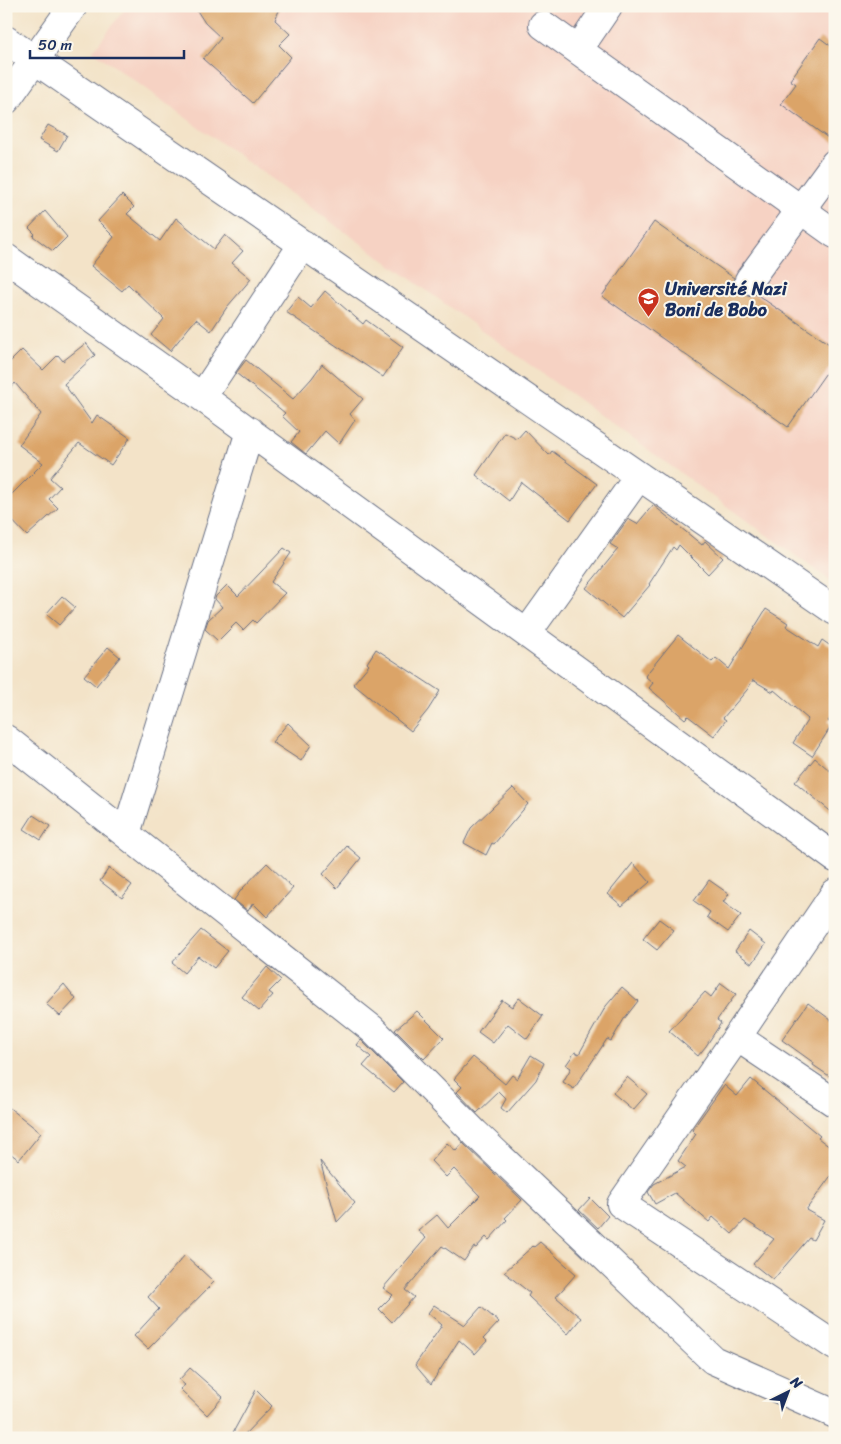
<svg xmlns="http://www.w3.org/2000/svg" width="841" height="1444" font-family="Sriracha,sans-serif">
  <rect width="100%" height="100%" fill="#fbf7ec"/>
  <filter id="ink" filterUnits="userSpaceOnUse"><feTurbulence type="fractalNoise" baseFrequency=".02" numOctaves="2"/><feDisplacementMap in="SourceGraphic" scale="10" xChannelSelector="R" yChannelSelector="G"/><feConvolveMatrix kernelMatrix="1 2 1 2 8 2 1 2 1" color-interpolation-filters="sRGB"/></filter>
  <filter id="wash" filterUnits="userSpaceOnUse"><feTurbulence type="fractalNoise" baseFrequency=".0096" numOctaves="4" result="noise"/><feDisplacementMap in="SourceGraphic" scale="20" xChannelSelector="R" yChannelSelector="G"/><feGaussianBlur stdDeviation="1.12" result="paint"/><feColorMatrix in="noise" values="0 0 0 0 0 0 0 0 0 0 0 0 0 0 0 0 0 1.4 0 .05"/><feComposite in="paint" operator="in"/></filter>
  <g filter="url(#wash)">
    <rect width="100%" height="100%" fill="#f3e3c8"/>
    <path fill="#f6d2c3" d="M 127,6 L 835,6 L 835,584 L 93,51 Z"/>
    <g id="blocks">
      <path fill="#dba468" d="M 194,6 L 281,6 L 275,20 L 290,34 L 279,45 L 291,57 L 253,103 L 203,59 L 221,38 L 205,23 Z
        M 820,38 L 835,49 L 835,143 L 781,104 L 796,84 L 790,80 Z
        M 48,125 L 67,135 L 58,151 L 39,140 Z
        M 122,195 L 134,207 L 127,214 L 160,241 L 176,218 L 214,249 L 225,235 L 243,251 L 232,263 L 251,279 L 227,307 L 211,331 L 196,319 L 170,351 L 151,335 L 164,319 L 128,284 L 122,291 L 91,266 L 114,237 L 98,221 Z
        M 45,211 L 67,237 L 53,251 L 33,236 L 35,234 L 29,228 Z
        M 654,222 L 734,278 L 735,286 L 740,293 L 748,296 L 756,294 L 835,348 L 835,360 L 788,427 L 602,296 Z
        M 325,291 L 363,324 L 366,320 L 403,347 L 383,377 L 286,312 L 298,297 L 311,308 Z
        M 86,343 L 95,355 L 64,384 L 92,423 L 97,415 L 130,438 L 111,465 L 79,443 L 50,478 L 60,487 L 49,499 L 58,508 L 27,536 L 6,514 L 6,500 L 43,463 L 19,445 L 41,414 L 15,383 L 6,393 L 6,366 L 22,350 L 43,370 L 58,355 L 63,361 Z
        M 246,360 L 293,399 L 312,378 L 322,364 L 363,399 L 350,414 L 355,420 L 339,444 L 325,431 L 306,454 L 291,442 L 299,432 L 282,416 L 285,413 L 236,373 Z
        M 525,430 L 549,455 L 552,451 L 597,484 L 570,520 L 521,482 L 509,501 L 476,475 L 505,433 L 517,439 Z
        M 653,505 L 702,545 L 705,541 L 723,558 L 708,574 L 679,545 L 676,550 L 673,547 L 649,584 L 650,585 L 622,618 L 586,588 L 618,549 L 610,544 L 628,519 L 637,524 Z
        M 284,548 L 291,553 L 271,582 L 285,593 L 256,623 L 253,620 L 243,630 L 236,623 L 218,641 L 205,629 L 208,620 L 222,607 L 215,599 L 216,596 L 227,585 L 238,596 Z
        M 62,596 L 75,607 L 59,625 L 46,614 Z
        M 766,609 L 788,623 L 786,626 L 818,647 L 822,640 L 835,649 L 835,713 L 828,721 L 832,725 L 812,756 L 793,743 L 808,719 L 774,690 L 773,692 L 753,680 L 747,690 L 723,718 L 726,720 L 714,736 L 688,716 L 685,719 L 649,688 L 653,683 L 645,676 L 678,635 L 712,662 L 716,658 L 729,669 Z
        M 108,647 L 120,657 L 96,686 L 84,676 Z
        M 376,649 L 440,691 L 428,710 L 411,731 L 353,684 L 369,665 L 367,663 Z
        M 288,723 L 311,745 L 301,761 L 272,742 Z
        M 815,758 L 835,775 L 835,815 L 795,782 Z
        M 513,788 L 528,804 L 494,844 L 492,843 L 486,855 L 464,843 L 471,828 Z
        M 33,815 L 50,826 L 41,840 L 24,829 Z
        M 347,846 L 361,858 L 337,888 L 323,874 Z
        M 267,863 L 293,888 L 267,917 L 253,903 L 248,911 L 234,900 L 242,889 Z
        M 633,863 L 650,882 L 622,906 L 608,894 Z
        M 109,868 L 132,885 L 122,898 L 100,881 Z
        M 709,880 L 729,894 L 723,902 L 741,915 L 728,932 L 707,917 L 710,912 L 694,901 Z
        M 659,919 L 674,930 L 657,950 L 643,939 Z
        M 201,930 L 228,951 L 214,968 L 198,956 L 184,973 L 172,963 Z
        M 749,931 L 766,944 L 752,964 L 735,951 Z
        M 267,967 L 281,980 L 269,992 L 273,995 L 259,1011 L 242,997 Z
        M 721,983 L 736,994 L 717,1020 L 721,1023 L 706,1046 L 698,1056 L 669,1031 L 705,992 L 711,997 Z
        M 64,984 L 76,999 L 60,1016 L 46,1004 Z
        M 622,987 L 638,1001 L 624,1019 L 611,1041 L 607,1039 L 574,1089 L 563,1082 L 571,1068 L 566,1065 L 575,1052 L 579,1054 L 606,1006 Z
        M 519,998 L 543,1016 L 527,1039 L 508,1024 L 493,1043 L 478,1032 L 502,1000 L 512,1007 Z
        M 808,1003 L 835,1023 L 835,1080 L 813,1065 L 814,1063 L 782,1040 Z
        M 417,1011 L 444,1038 L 424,1059 L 395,1030 Z
        M 361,1040 L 403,1082 L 394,1092 L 363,1066 L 371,1057 L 357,1045 Z
        M 531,1055 L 544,1063 L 536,1080 L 507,1113 L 501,1108 L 506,1099 L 499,1092 L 477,1113 L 457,1092 L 462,1087 L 454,1079 L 473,1057 L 505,1084 L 512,1075 L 517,1079 Z
        M 627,1077 L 647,1094 L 633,1110 L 613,1093 Z
        M 751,1079 L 820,1136 L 818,1138 L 835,1151 L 835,1170 L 806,1210 L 824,1220 L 813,1240 L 809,1238 L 773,1280 L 753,1264 L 774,1239 L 745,1220 L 732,1234 L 713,1217 L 709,1222 L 675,1193 L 655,1204 L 648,1192 L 654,1184 L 686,1167 L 678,1161 L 696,1134 L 692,1130 L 724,1085 L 737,1096 Z
        M 6,1105 L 41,1133 L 19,1160 L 6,1150 Z
        M 447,1143 L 456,1151 L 463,1143 L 522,1200 L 505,1218 L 507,1220 L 489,1240 L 486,1237 L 476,1248 L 474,1247 L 464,1261 L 442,1246 L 405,1290 L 414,1297 L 392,1322 L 379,1309 L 393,1295 L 383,1288 L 426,1238 L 418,1231 L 437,1215 L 448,1228 L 480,1196 L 454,1169 L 446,1177 L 431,1161 Z
        M 320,1161 L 355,1203 L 337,1222 Z
        M 590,1198 L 608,1216 L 598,1228 L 579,1210 Z
        M 540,1242 L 576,1274 L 556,1297 L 581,1318 L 568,1334 L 528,1296 L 530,1293 L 504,1272 L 533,1246 L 534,1247 Z
        M 185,1255 L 214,1282 L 148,1349 L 134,1336 L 159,1309 L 148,1297 Z
        M 434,1305 L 465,1325 L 481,1307 L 499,1322 L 484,1338 L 487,1341 L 475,1354 L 459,1340 L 431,1384 L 415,1365 L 442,1325 L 428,1313 Z
        M 190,1368 L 223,1397 L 207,1415 L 180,1389 L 185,1385 L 179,1380 Z
        M 256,1390 L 272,1406 L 241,1438 L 230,1438 Z"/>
    </g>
  </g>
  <g filter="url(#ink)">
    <use href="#blocks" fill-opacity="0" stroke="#676e83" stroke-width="1"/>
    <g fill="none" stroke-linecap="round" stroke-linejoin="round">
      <defs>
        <path id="minor" d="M 543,25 L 835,234
          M 6,40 L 835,611
          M 578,50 L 608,6
          M 6,100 L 73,6
          M 6,258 L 202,397 L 835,858
          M 749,280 L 835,163
          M 202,397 L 303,244
          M 527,633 L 639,476
          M 6,739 L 372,1029 L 475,1133 L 713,1360 L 835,1414
          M 126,834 L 250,431
          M 835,893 L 737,1037 L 621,1204 L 835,1346
          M 737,1037 L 835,1103"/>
      </defs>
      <use href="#minor" stroke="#676e83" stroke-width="30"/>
      <use href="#minor" stroke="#fff" stroke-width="28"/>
    </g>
  </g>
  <defs>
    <symbol id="university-pin" viewBox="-11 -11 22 30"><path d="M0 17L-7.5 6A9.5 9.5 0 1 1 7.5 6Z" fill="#c8321e" stroke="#fbf7ec"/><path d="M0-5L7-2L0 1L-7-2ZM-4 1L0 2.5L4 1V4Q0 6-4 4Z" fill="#fff"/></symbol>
  </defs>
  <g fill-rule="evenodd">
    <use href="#university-pin" x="636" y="286" width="25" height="34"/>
  </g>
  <g text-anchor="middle" stroke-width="4" stroke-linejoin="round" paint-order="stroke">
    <g font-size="18" font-weight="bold" fill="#1b2f5e" stroke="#fbf7ec" text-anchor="start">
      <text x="665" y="295">Université Nazi<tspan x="665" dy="21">Boni de Bobo</tspan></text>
    </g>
  </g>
  <rect width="841" height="1444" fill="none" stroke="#fbf7ec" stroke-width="25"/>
  <g transform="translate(788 1392) rotate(42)" stroke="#fbf7ec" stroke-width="4" paint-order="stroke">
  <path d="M0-4L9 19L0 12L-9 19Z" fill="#1b2f5e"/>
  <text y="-8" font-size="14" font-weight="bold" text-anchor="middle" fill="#1b2f5e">N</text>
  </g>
  <path d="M30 50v8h154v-8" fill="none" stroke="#1b2f5e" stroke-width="2.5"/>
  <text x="38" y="50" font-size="15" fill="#1b2f5e" stroke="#fbf7ec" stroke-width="4" paint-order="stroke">50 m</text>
</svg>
